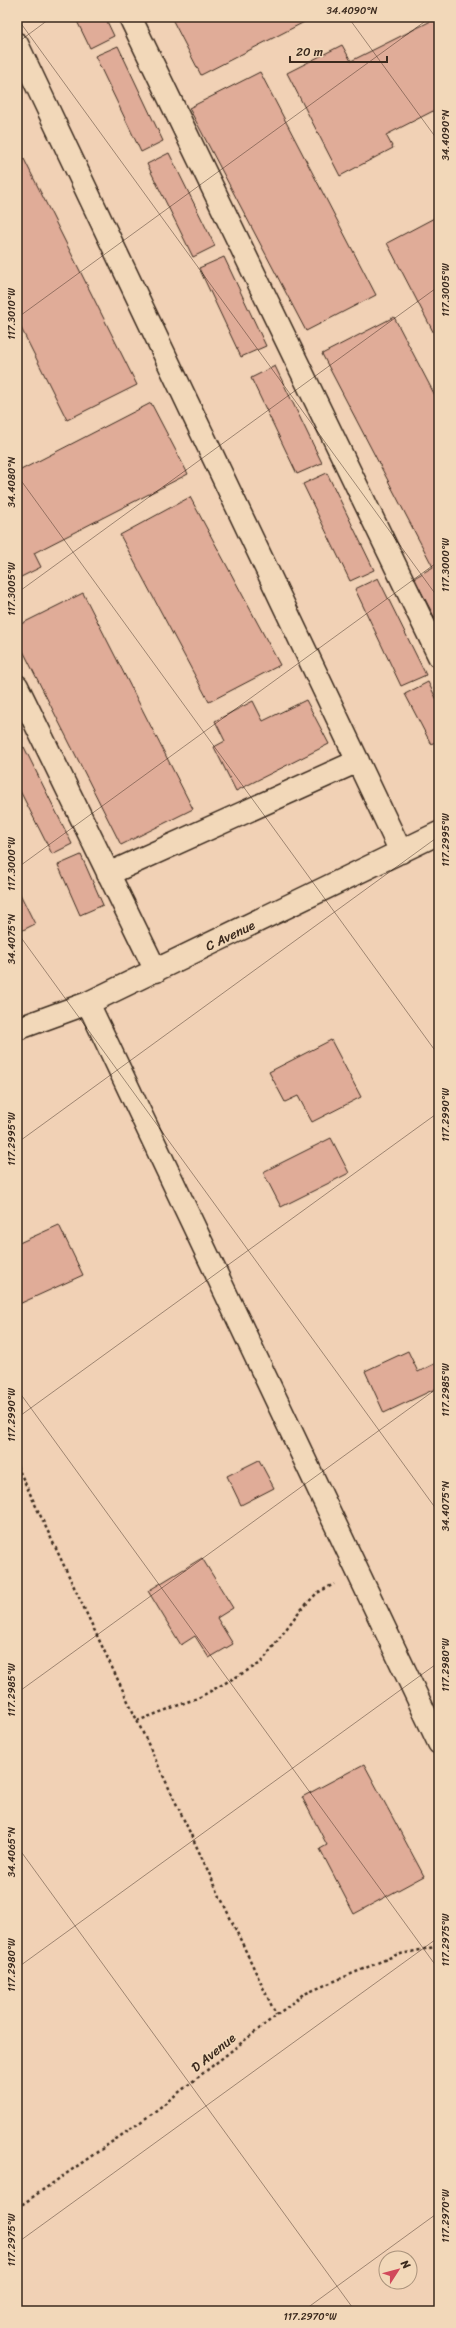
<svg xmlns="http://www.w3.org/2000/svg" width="456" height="2328" font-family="Sriracha,sans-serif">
  <rect width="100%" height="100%" fill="#f1d1b5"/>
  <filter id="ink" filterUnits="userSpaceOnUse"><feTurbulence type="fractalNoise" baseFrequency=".025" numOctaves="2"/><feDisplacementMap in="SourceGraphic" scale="8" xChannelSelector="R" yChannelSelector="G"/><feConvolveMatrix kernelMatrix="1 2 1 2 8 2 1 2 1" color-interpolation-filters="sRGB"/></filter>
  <g filter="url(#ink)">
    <path fill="#e0ac98" stroke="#3b2a1e" d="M 75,17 L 105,17 L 114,36 L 90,48 Z
      M 171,17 L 314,17 L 201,75 Z
      M 439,17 L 439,108 L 386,135 L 393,148 L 340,176 L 287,73 L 342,45 L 351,61 Z
      M 118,46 L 163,141 L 141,152 L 95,56 Z
      M 260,72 L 376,295 L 306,331 L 189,108 Z
      M 169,153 L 215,246 L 193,257 L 147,164 Z
      M 24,159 L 137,385 L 67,420 L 17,320 L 17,163 Z
      M 438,216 L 439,217 L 439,343 L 387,243 Z
      M 224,257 L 266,346 L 241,357 L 199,268 Z
      M 394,317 L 439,403 L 439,626 L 414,578 L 433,567 L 322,354 Z
      M 275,366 L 322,463 L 297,474 L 251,378 Z
      M 151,403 L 188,474 L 34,553 L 41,567 L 17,579 L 17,472 Z
      M 327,473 L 374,570 L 350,581 L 303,484 Z
      M 190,497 L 280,665 L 209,702 L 120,535 Z
      M 378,578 L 426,675 L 401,686 L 355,589 Z
      M 83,593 L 193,809 L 121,845 L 17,639 L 17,626 Z
      M 428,682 L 439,704 L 439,740 L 431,744 L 405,694 Z
      M 306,700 L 329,744 L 236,791 L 214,747 L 225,741 L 215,721 L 253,701 L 263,721 Z
      M 24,747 L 72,844 L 52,854 L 17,785 L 17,751 Z
      M 81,855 L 103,905 L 80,915 L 58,865 Z
      M 17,888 L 35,924 L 17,933 Z
      M 331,1040 L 361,1097 L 312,1122 L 298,1096 L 285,1102 L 269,1072 Z
      M 331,1138 L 349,1173 L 281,1207 L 263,1172 Z
      M 59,1225 L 83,1275 L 17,1305 L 17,1244 Z
      M 408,1351 L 418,1372 L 436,1363 L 439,1370 L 439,1387 L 384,1413 L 365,1371 Z
      M 259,1460 L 274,1488 L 241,1505 L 227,1476 Z
      M 202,1558 L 233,1608 L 217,1618 L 233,1644 L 209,1658 L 195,1636 L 181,1645 L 148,1591 Z
      M 364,1764 L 424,1876 L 354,1914 L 320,1849 L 327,1845 L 302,1797 Z"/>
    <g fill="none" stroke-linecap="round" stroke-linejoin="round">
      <defs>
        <path id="minor" d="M 130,17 L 439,656
          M 17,44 L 401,852
          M 17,686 L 156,971
          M 108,874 L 358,761
          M 88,1003 L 439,1743
          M 17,1029 L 88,1003 L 439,833"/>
      </defs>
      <use href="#minor" stroke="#3b2a1e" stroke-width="25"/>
      <path stroke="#3b2a1e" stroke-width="2.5" stroke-dasharray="3 3" stroke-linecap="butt" d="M 17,1466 L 276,2015
        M 137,1721 L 200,1697 L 261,1663 L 298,1613 L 317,1593 L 334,1584
        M 17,2208 L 149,2116 L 302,1995 L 396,1955 L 439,1946"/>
      <use href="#minor" stroke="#f2d8b9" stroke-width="22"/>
    </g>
  </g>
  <path fill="none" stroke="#3b2a1e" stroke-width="1" stroke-opacity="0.45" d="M 348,17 L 439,142M 17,18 L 439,599M 17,43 L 52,17M 17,318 L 431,17M 17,475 L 439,1056M 17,593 L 439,286M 17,868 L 439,561M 17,932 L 439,1513M 17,1143 L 439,836M 17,1389 L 439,1970M 17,1418 L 439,1112M 17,1693 L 439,1387M 17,1846 L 355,2311M 17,1968 L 439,1662M 17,2243 L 439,1937M 17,2302 L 23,2311M 303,2311 L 439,2212"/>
  <g text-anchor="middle" stroke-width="3.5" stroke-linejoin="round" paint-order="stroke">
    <g font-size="13" fill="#3b2a1e" stroke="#f2d8b9">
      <text transform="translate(230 935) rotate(-26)" y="5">C Avenue</text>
      <text transform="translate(213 2052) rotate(-39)" y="5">D Avenue</text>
    </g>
  </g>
  <rect width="456" height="2328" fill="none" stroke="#f2d8b9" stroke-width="44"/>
  <g transform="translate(398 2270) rotate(54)"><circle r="19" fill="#f2d8b9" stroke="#a9927b"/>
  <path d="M0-3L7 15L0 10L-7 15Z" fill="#d1495b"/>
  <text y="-6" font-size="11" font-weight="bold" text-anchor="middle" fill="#3b2a1e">N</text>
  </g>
  <path d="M290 56v6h97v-6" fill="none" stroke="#3b2a1e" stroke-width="2"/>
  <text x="296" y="56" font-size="12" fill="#3b2a1e" stroke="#f2d8b9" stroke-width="3" paint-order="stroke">20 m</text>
  <rect x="22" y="22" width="412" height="2284" fill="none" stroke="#3b2a1e" stroke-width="1.5"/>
  <g font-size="10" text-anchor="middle" fill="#3b2a1e">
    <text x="352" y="14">34.4090°N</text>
    <text transform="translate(445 135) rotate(-90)" y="4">34.4090°N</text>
    <text transform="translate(445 290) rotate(-90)" y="4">117.3005°W</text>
    <text transform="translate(11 314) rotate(-90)" y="4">117.3010°W</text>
    <text transform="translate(11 482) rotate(-90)" y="4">34.4080°N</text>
    <text transform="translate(445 565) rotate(-90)" y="4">117.3000°W</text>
    <text transform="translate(11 589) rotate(-90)" y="4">117.3005°W</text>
    <text transform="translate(445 840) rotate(-90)" y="4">117.2995°W</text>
    <text transform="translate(11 864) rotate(-90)" y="4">117.3000°W</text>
    <text transform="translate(11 939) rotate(-90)" y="4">34.4075°N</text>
    <text transform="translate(445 1115) rotate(-90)" y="4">117.2990°W</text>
    <text transform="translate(11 1139) rotate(-90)" y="4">117.2995°W</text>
    <text transform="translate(445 1390) rotate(-90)" y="4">117.2985°W</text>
    <text transform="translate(11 1415) rotate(-90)" y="4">117.2990°W</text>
    <text transform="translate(445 1506) rotate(-90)" y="4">34.4075°N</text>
    <text transform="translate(445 1665) rotate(-90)" y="4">117.2980°W</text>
    <text transform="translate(11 1690) rotate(-90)" y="4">117.2985°W</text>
    <text transform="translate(11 1852) rotate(-90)" y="4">34.4065°N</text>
    <text transform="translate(445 1940) rotate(-90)" y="4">117.2975°W</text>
    <text transform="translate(11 1965) rotate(-90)" y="4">117.2980°W</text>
    <text transform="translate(445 2216) rotate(-90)" y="4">117.2970°W</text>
    <text transform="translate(11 2240) rotate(-90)" y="4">117.2975°W</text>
    <text x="310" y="2320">117.2970°W</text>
  </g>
</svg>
